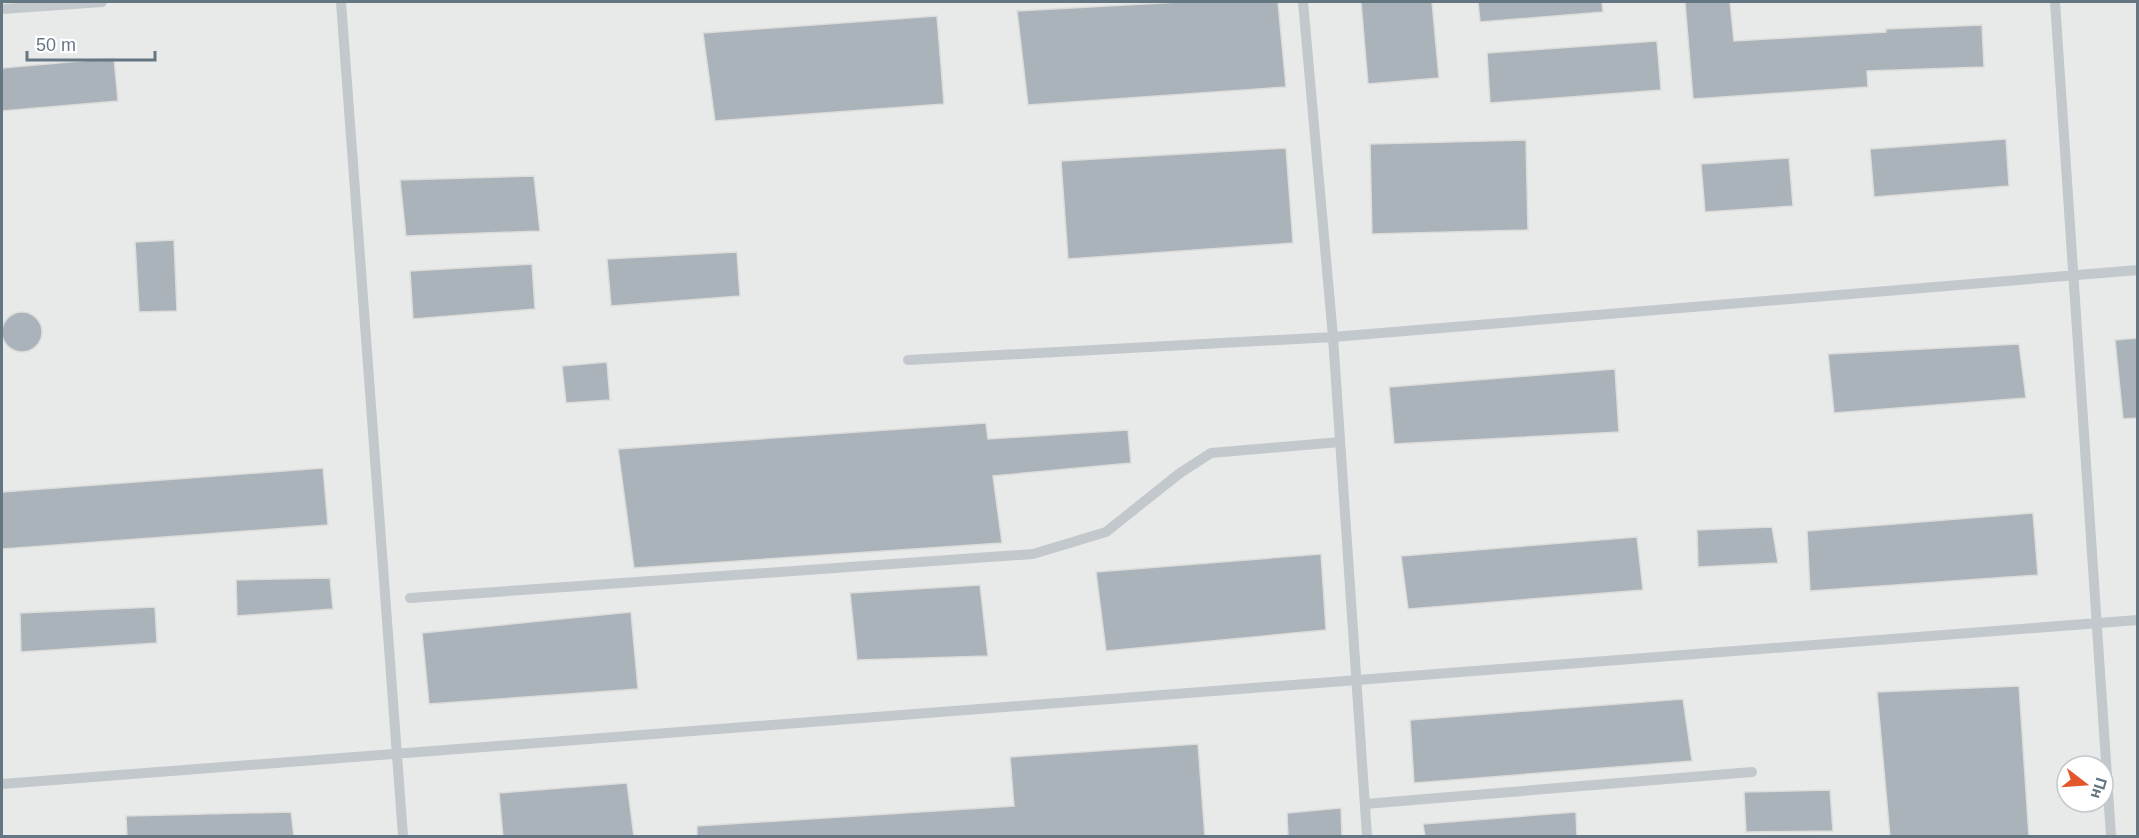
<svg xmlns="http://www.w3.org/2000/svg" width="2139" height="838" font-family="Helvetica,sans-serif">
  <rect width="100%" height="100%" fill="#fafaf8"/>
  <path fill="#e8e9e9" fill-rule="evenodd" d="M 2,2 L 2137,2 L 2137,836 L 2,836 ZM 2067,766 L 2103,766 L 2103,802 L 2067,802 Z"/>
  <path fill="#aab3b9" stroke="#dcdcda" stroke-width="1.5" d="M 1180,2 L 1278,2 L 1286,87 L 1028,105 L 1017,11 Z
    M 1361,2 L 1432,2 L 1439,78 L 1368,84 Z
    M 1478,2 L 1602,2 L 1603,12 L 1480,22 Z
    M 1685,2 L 1730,2 L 1734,41 L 1886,32 L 1886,29 L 1982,25 L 1984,67 L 1867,71 L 1868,87 L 1693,99 Z
    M 937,16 L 944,104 L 715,121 L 703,33 Z
    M 1657,41 L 1661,90 L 1490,103 L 1487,53 Z
    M 114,58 L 118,101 L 2,111 L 2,68 Z
    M 2006,139 L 2009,186 L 1874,197 L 1870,149 Z
    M 1526,140 L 1528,230 L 1372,234 L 1370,144 Z
    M 1286,148 L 1293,243 L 1068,259 L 1061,161 Z
    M 1789,158 L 1793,206 L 1705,212 L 1701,164 Z
    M 534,176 L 540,231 L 406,236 L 400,180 Z
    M 174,240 L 177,311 L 139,312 L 135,242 Z
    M 737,252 L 740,296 L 611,306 L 607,259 Z
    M 532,264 L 535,309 L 413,319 L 410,271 Z
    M2 332a20 20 0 1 1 40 0a20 20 0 1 1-40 0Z
    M 2138,338 L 2138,418 L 2123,419 L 2115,340 Z
    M 2019,344 L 2026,398 L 1834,413 L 1828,354 Z
    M 607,362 L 610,400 L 566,403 L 562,366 Z
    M 1615,369 L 1619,432 L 1394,444 L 1389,387 Z
    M 986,423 L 988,439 L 1128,430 L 1131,463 L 993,476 L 1002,543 L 634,568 L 618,449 Z
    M 323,468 L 328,525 L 2,549 L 2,492 Z
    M 2033,513 L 2038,575 L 1810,591 L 1807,531 Z
    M 1772,527 L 1778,563 L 1698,567 L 1697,530 Z
    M 1637,537 L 1643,590 L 1408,609 L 1401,556 Z
    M 1321,554 L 1326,630 L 1106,651 L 1096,572 Z
    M 330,578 L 333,609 L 237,616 L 236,580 Z
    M 980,585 L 988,656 L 857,660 L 850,593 Z
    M 155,607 L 157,643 L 21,652 L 20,613 Z
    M 631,612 L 638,689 L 429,704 L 422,633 Z
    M 2019,686 L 2029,837 L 1890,837 L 1877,692 Z
    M 1683,699 L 1692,761 L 1414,783 L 1410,720 Z
    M 1198,744 L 1205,837 L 697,837 L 697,826 L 1014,806 L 1010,757 Z
    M 627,783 L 634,837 L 503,837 L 499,793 Z
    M 1830,790 L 1833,831 L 1746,832 L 1744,792 Z
    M 1341,808 L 1342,837 L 1288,837 L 1287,813 Z
    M 291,812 L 294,837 L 127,837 L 126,816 Z
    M 1576,812 L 1577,837 L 1425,837 L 1423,824 Z"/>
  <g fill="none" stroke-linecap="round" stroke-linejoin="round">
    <path stroke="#c3c8cc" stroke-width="10" d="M 341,2 L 403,836
      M 1303,2 L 1333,337 L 1367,836
      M 2055,2 L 2111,836
      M 2,9 L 102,2
      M 908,360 L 1333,337 L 2138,270
      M 410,598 L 1033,554 L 1106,532 L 1180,473 L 1211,453 L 1340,442
      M 2,784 L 2138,620
      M 1365,804 L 1752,772"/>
  </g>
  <rect width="2139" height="838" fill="none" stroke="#657683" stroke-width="6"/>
  <g transform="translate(2085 784) rotate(107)"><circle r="28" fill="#ffffff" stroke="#c1c8cd" stroke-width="1.5"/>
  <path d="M0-4.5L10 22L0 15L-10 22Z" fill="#e4572e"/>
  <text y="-9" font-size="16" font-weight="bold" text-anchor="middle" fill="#657683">Пн</text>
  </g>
  <path d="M27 51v9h128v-9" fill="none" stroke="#657683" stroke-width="3"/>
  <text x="36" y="51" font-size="18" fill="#657683" stroke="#ffffff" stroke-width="4.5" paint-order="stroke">50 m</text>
</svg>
